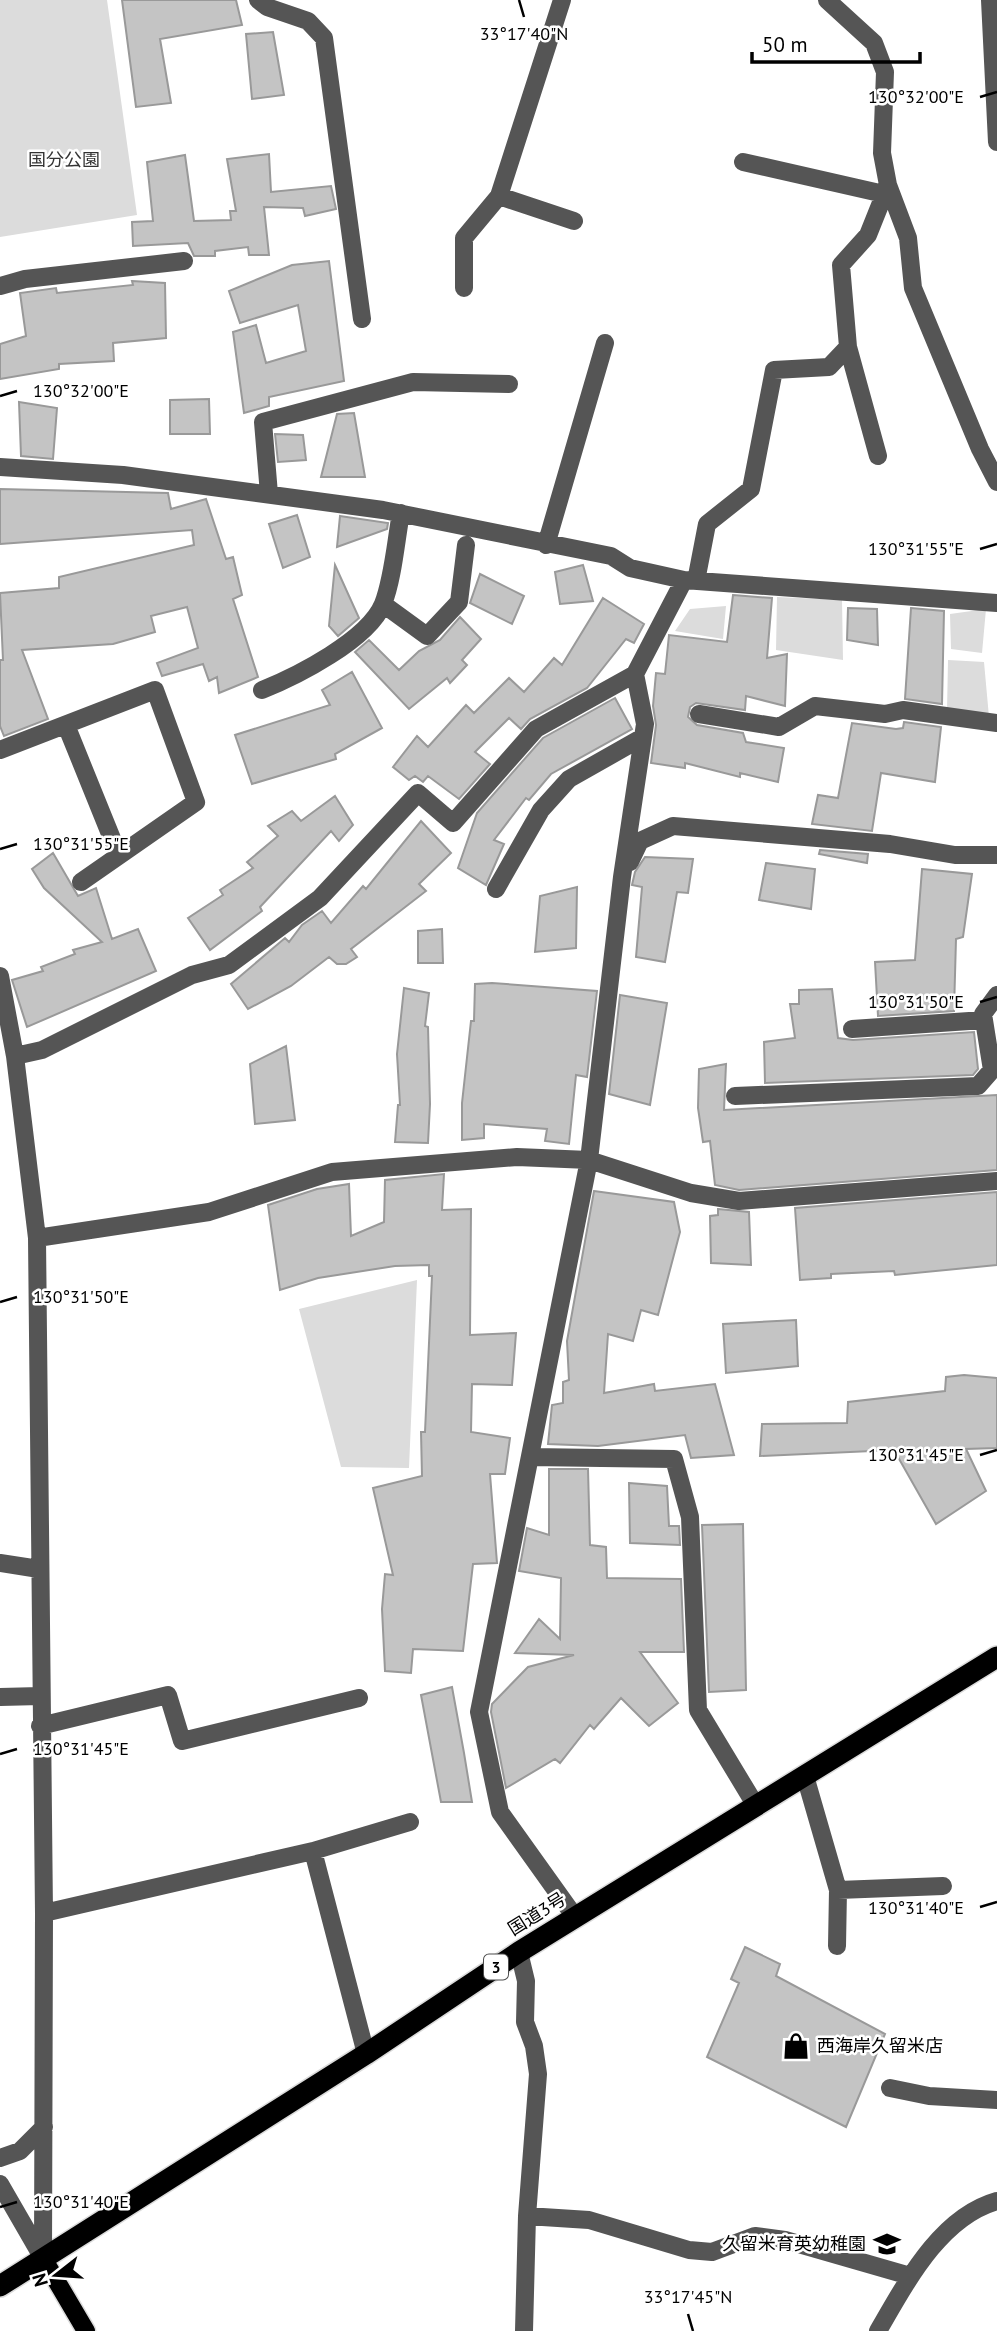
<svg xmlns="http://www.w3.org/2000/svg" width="997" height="2331" font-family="'PT Sans','Noto Sans JP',sans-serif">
  <rect width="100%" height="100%" fill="#fff"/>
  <path fill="#dcdcdc" d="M 0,0 L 107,0 L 137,215 L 0,237 Z
    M 777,597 L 842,600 L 843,660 L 776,650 Z
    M 726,606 L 723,639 L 675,631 L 690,609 Z
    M 986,609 L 982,653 L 951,649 L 950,614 Z
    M 948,660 L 984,662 L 989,717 L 947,711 Z
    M 417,1280 L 409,1468 L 341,1467 L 299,1309 Z"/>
  <path fill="#c4c4c4" stroke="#999" stroke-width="2" d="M 122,0 L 236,0 L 242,25 L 160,39 L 171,103 L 136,107 Z
    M 273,32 L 284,95 L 252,99 L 246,34 Z
    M 269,154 L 271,192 L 331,186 L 336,209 L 305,216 L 303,208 L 264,207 L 269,255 L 249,255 L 248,247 L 215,251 L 215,256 L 194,256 L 188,243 L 133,246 L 132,222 L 153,221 L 147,162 L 185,155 L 194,221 L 231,220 L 230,211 L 236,211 L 227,159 Z
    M 329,261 L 344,381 L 269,397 L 269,406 L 244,413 L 233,332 L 256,325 L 266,363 L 306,351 L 298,305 L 240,323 L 229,291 L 292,265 Z
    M 132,281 L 165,283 L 166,338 L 113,343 L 114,361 L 59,364 L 59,369 L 0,379 L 0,344 L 26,336 L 20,293 L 56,288 L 57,293 L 133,285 Z
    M 209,399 L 210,434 L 170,434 L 170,400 Z
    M 19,402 L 57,408 L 53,459 L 21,456 Z
    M 354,413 L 365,477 L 321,477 L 337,414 Z
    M 275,434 L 303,435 L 306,460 L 278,462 Z
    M 0,489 L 168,493 L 171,509 L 206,499 L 226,559 L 233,557 L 242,595 L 233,599 L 258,677 L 219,693 L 217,677 L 209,681 L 203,664 L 162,676 L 157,663 L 198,648 L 187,607 L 151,616 L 155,632 L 113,644 L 22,650 L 48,719 L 4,736 L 0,726 L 0,660 L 3,660 L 0,593 L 59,588 L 59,577 L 194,545 L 192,530 L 0,544 Z
    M 297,515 L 310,557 L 283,568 L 269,524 Z
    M 340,516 L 388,523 L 387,529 L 337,547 Z
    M 335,565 L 359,618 L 338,636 L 329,626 Z
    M 583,565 L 593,601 L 560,604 L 555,572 Z
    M 480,574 L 524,596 L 512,624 L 470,603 Z
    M 733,595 L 772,598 L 767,658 L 787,654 L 785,706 L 746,696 L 745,710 L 696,703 L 690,707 L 688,717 L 697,725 L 743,733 L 746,742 L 784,748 L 778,782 L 740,773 L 740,777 L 685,763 L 685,768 L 651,763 L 656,725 L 653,706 L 656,673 L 665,674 L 669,635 L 727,642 Z
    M 603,598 L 644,624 L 634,643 L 626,639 L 587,688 L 530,719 L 521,729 L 509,718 L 475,752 L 490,764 L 459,799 L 428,776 L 423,782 L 415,776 L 409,780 L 393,767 L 417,736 L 428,747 L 466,705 L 474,713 L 509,678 L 524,692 L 554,658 L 562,665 Z
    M 848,608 L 877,609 L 878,645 L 847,640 Z
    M 911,608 L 944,611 L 942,704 L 905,699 Z
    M 460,617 L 481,639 L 462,660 L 467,665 L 450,683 L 447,678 L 409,709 L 355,652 L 369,640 L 399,670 L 419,651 L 440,640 Z
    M 352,672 L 382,728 L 335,754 L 336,759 L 252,784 L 235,735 L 330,705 L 322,690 Z
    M 615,698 L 632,729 L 551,774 L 529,800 L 526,798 L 494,840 L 504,844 L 486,885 L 458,868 L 477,813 L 543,738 Z
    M 904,722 L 941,727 L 935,782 L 881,773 L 872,831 L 812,824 L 818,795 L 838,798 L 852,723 L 896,729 L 903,728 Z
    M 335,796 L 353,825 L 339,841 L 331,831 L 260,907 L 262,911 L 210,950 L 188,918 L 223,895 L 220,890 L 253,868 L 247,862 L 278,836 L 268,826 L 292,811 L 301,821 Z
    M 421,821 L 451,853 L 419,884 L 426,891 L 351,949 L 357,957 L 346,964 L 337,964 L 329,957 L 291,986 L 248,1009 L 231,984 L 285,938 L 289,942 L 302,925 L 322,911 L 331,923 L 363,886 L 366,889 Z
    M 820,850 L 868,854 L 867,863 L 819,854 Z
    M 53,853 L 78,896 L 96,888 L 112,939 L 138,929 L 156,971 L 27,1027 L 12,980 L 43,971 L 41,967 L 75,954 L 73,950 L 102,942 L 44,888 L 32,869 Z
    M 645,857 L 693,859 L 688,893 L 677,892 L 665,962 L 636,957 L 642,887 L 632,885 L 635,872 Z
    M 766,863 L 815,869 L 811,909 L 759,900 Z
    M 922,869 L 972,874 L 963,937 L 956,939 L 954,1011 L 878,1016 L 875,962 L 915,960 Z
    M 577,887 L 576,948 L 535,952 L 540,896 Z
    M 442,929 L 443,963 L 418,963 L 418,931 Z
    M 492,983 L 597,991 L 587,1077 L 576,1075 L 569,1144 L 545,1141 L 547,1129 L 484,1124 L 484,1138 L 462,1140 L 462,1103 L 471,1021 L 474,1021 L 475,984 Z
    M 404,988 L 429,993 L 425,1026 L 428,1027 L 430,1104 L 428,1143 L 395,1142 L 398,1105 L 400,1105 L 397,1054 Z
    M 832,989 L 838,1038 L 853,1040 L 974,1032 L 978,1069 L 973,1075 L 765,1083 L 764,1042 L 795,1038 L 790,1004 L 799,1004 L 799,990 Z
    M 620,995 L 667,1003 L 650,1105 L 609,1094 Z
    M 286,1046 L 295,1120 L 255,1124 L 250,1064 Z
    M 726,1064 L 724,1110 L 997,1095 L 997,1170 L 739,1190 L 715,1185 L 710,1141 L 703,1142 L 698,1108 L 699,1069 Z
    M 444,1174 L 442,1210 L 471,1209 L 470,1335 L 516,1333 L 512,1385 L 472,1384 L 471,1432 L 510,1438 L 505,1474 L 490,1474 L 497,1563 L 473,1564 L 463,1651 L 413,1649 L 411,1673 L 385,1671 L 382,1609 L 385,1574 L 393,1575 L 373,1488 L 422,1476 L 421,1432 L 425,1432 L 432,1276 L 429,1276 L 429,1265 L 395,1266 L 318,1278 L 280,1290 L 268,1205 L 317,1189 L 349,1184 L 351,1236 L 384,1222 L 385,1180 Z
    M 594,1191 L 674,1202 L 680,1232 L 658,1315 L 641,1310 L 633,1341 L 608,1334 L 604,1393 L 654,1384 L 655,1391 L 715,1384 L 734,1455 L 691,1458 L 685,1435 L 598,1446 L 548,1444 L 552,1405 L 563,1403 L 563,1382 L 569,1380 L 567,1341 Z
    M 997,1192 L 997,1265 L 895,1275 L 894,1271 L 831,1274 L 831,1278 L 800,1280 L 795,1208 Z
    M 718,1209 L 749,1212 L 751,1265 L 711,1263 L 710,1216 L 718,1215 Z
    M 796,1320 L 798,1366 L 726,1373 L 723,1324 Z
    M 964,1375 L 997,1378 L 997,1448 L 966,1449 L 986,1491 L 936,1524 L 894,1450 L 760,1456 L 762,1424 L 847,1423 L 848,1402 L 945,1391 L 946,1377 Z
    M 549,1469 L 588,1469 L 590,1545 L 606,1547 L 607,1578 L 681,1579 L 684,1652 L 640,1652 L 678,1703 L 649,1726 L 621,1698 L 594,1729 L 590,1725 L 560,1763 L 555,1759 L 506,1788 L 491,1712 L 492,1704 L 528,1667 L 574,1655 L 515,1653 L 539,1619 L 560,1639 L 561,1578 L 519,1571 L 527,1528 L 549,1535 Z
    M 629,1483 L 667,1486 L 669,1526 L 679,1526 L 680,1545 L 630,1543 Z
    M 743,1524 L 746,1690 L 709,1692 L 702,1525 Z
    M 452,1687 L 464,1753 L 472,1802 L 441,1802 L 421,1695 Z
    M 745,1947 L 780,1964 L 776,1976 L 885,2034 L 846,2127 L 707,2057 L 739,1983 L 731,1979 Z"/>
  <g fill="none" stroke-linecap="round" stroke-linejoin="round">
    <defs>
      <path id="major" d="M 43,2258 L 86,2331"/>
      <path id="highway" d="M 0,2286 L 366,2054 L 519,1952 L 997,1657"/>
    </defs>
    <use href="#major" stroke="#dbdbdb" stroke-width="21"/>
    <use href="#highway" stroke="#dbdbdb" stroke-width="24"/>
    <path stroke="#555" stroke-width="18" d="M 258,0 L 267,7 L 308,21 L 324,38 L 362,319
      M 827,0 L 874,43 L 885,72 L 882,153 L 888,185 L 908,238 L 913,288 L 980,449 L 997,482
      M 990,0 L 997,142
      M 743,162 L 884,194
      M 499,196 L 574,221
      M 0,286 L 25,279 L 184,261
      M 464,288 L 464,238 L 499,196 L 562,0
      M 848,347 L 878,456
      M 0,467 L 123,475 L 383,510 L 611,556 L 630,568 L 684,580 L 997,603
      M 269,494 L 263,422 L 413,382 L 509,384
      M 546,545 L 605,343
      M 696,581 L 707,524 L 751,489 L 774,370 L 829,367 L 848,347 L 841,265 L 868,235 L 888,185
      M 383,604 L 427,636 L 459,602 L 466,545
      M 262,690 C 297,676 368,640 383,604 C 393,579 396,540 401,513
      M 699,714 L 779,727 L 815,706 L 885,714 L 903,710 L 997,723
      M 66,725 L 119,856
      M 0,750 L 155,690 L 196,802 L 81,882
      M 630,862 L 640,841 L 673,826 L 890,844 L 955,855 L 997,855
      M 496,889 L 541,810 L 569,779 L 643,737
      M 0,976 L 15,1056 L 37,1238 L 44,1913 L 43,2258
      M 852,1029 L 984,1020
      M 15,1056 L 42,1050 L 192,975 L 229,965 L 320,898 L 418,793 L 453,823 L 536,729 L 635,674
      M 735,1096 L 978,1086 L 992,1070 L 983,1014 L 997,995
      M 37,1238 L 209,1212 L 332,1172 L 517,1157 L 589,1160 L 691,1193 L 739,1201 L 997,1181
      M 530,1457 L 674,1459 L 690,1517 L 698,1710 L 756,1806
      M 0,1563 L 39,1569
      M 0,1697 L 40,1696
      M 40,1726 L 168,1695 L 182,1741 L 359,1698
      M 805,1776 L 838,1890 L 943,1886
      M 313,1851 L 366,2054
      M 44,1913 L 313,1851 L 410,1822
      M 575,1917 L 500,1812 L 479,1712 L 589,1160 L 622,877 L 645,724 L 635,674 L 684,580
      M 837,1946 L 838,1890
      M 519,1952 L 526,1981 L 525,2022 L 534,2046 L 538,2074 L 527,2216 L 524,2331
      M 890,2088 L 929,2096 L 997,2100
      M 0,2158 L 20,2151 L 44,2127
      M 0,2184 L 41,2255
      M 527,2216 L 589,2220 L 689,2250 L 712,2252 L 755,2236 L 785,2240 L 910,2276
      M 878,2331 C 906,2283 940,2217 997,2201"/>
    <use href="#major" stroke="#000" stroke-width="18"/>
    <use href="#highway" stroke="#000" stroke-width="21"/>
  </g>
  <path fill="none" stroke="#000" stroke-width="2.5" d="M 519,0 L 524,17M 980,97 L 997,92M 0,396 L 17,391M 980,549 L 997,544M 0,849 L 17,844M 980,1002 L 997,997M 0,1302 L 17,1297M 980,1455 L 997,1450M 0,1754 L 17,1749M 980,1907 L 997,1902M 0,2207 L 17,2202M 688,2314 L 693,2331"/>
  <defs>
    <symbol id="shop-bare" viewBox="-9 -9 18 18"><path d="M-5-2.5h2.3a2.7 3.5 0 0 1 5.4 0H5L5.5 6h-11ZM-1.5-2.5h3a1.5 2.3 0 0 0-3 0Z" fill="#000" stroke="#fff" stroke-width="2.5" paint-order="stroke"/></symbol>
    <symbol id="school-bare" viewBox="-9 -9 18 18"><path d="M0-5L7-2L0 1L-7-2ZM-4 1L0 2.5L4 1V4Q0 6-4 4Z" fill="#000" stroke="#fff" stroke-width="2.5" paint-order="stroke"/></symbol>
  </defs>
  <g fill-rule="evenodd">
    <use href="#shop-bare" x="777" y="2027" width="38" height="38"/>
    <use href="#school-bare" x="868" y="2225" width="38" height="38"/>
  </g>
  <g text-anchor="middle" stroke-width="5" stroke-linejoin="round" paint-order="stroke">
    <rect fill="#fff" stroke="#4c4c4c" stroke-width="2" x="484" y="1954.5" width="24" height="25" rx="5"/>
    <g font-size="16" font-weight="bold" fill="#000">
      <text x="496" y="1973">3</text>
    </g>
    <g font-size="18" fill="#333" stroke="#fff">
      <text x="64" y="166">国分公園</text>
    </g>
    <g font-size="18" fill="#000" stroke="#fff">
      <text transform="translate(537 1914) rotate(-32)" y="6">国道3号</text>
    </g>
    <g font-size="18" fill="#000" stroke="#fff" text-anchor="start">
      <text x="817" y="2052">西海岸久留米店</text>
      <text x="866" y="2250" text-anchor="end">久留米育英幼稚園</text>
    </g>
  </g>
  <g font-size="18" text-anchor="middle" fill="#000" stroke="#fff" stroke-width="5" stroke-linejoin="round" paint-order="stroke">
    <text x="524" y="40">33°17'40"N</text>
    <text x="916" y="103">130°32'00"E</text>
    <text x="81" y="397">130°32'00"E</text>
    <text x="916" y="555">130°31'55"E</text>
    <text x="81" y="850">130°31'55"E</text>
    <text x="916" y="1008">130°31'50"E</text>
    <text x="81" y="1303">130°31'50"E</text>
    <text x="916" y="1461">130°31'45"E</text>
    <text x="81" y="1755">130°31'45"E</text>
    <text x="916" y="1914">130°31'40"E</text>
    <text x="81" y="2208">130°31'40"E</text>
    <text x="688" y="2303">33°17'45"N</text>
  </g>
  <g transform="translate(56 2275) rotate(253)" stroke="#ffffff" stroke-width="5" paint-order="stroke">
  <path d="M0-5L12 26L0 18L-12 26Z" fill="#000000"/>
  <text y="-10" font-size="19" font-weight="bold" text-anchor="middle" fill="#000000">N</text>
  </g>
  <path d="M752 52v10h168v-10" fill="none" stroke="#000000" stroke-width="3.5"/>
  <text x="762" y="52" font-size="21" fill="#000000" stroke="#ffffff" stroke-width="5" paint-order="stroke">50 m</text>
</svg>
